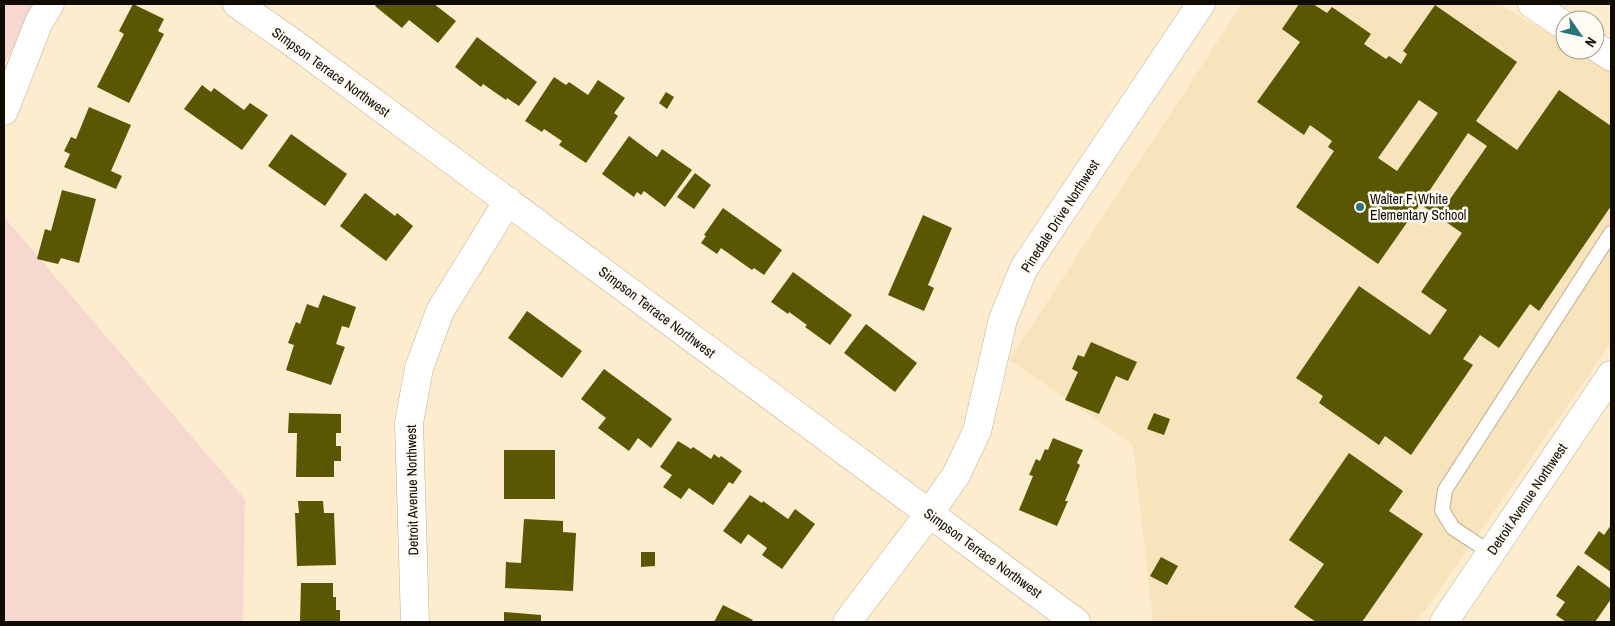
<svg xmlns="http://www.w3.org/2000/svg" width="1615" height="626" font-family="'Archivo Narrow',sans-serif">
  <rect width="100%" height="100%" fill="#fdeccd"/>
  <path fill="#f7e3bc" d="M 1242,4 L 1499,4 L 1565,43 L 1565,50 L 1576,50 L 1611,71 L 1611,343 L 1417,622 L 1153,622 L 1133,444 L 1009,360 Z"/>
  <path fill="#f7d8d0" d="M 4,4 L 39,4 L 4,64 Z
    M 4,217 L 245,499 L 243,622 L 4,622 Z"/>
  <path fill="#5a5702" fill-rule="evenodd" d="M 133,4 L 164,19 L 158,31 L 164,34 L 129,103 L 97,87 L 124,34 L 119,31 Z
    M 377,4 L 434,4 L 456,21 L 438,43 L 409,20 L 402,28 L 375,6 Z
    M 1299,4 L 1313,4 L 1327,13 L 1332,7 L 1371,34 L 1364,44 L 1386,59 L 1389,56 L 1401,64 L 1407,54 L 1403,51 L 1435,5 L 1517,62 L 1476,121 L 1517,150 L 1559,90 L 1611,126 L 1611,206 L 1539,311 L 1530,304 L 1499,348 L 1480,335 L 1463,359 L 1473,365 L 1411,455 L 1385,436 L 1379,445 L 1319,403 L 1323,396 L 1296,378 L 1359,286 L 1430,335 L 1447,310 L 1421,292 L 1462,233 L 1420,204 L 1378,264 L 1296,207 L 1334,151 L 1328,147 L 1332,141 L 1310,125 L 1304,135 L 1257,102 L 1300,42 L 1282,29 ZM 1419,100 L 1438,113 L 1397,171 L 1378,158 ZM 1468,133 L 1487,146 L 1446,205 L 1428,193 Z
    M 477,37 L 537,82 L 519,106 L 507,98 L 506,100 L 483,84 L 481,87 L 455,67 Z
    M 554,77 L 566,85 L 569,82 L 588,95 L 598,80 L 625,98 L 614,113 L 618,116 L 586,163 L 559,145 L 562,141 L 544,129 L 542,132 L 525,121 Z
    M 202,85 L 211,92 L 214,88 L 244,110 L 250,103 L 268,115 L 242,150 L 184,109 Z
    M 666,92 L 674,97 L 667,109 L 659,103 Z
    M 89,107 L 131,125 L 111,171 L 122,176 L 116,189 L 64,167 L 70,154 L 64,151 L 71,137 L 76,139 Z
    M 291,134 L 347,174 L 325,206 L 268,166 Z
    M 629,136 L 657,157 L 662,149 L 692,170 L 665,207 L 644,191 L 641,195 L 637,192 L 634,197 L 602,174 Z
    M 695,173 L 711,185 L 694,209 L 677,197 Z
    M 62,190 L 96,199 L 79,263 L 61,258 L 58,264 L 37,259 L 45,229 L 51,231 Z
    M 365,193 L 395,216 L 397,213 L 413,226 L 386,261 L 340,226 Z
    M 723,208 L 782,250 L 764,275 L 754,268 L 752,270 L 721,248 L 717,254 L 701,243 L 706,236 L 704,235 Z
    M 923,215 L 952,228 L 928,285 L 934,288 L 924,311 L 888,295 Z
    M 793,272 L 852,315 L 830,345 L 805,327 L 807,325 L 789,312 L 788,314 L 771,302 Z
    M 323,295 L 356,307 L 349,328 L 342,326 L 336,344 L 345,347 L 331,385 L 286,370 L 294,345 L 288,343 L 296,322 L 300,324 L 307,304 L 318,308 Z
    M 527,311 L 582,351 L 562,378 L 508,338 Z
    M 866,324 L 917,363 L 895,392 L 844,353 Z
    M 1091,342 L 1137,362 L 1128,381 L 1116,376 L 1099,414 L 1065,400 L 1078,372 L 1072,369 L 1078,355 L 1084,357 Z
    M 604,369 L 672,419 L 651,448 L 638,438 L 629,451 L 598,428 L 606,418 L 581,399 Z
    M 289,413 L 341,414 L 341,433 L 336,433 L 336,446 L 341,446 L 341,461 L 334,461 L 334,477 L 296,477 L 297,433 L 288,433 Z
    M 1154,413 L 1170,419 L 1164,435 L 1147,429 Z
    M 1053,438 L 1083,450 L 1077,463 L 1080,465 L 1065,501 L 1068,501 L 1057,526 L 1019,510 L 1033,476 L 1029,475 L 1036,459 L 1040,461 L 1045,449 L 1048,450 Z
    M 678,441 L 691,449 L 693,447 L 711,459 L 714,454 L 719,458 L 721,456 L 742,471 L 733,484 L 729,482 L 713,505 L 689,488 L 681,499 L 663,487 L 672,475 L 660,467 Z
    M 504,450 L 555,450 L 555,499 L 504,499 Z
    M 1349,453 L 1403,491 L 1389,511 L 1423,534 L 1362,622 L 1316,622 L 1294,607 L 1324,564 L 1289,540 Z
    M 750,495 L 762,503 L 763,501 L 788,519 L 795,509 L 815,524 L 782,569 L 762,555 L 767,548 L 748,534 L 741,544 L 723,531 Z
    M 298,501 L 323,501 L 324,513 L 334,513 L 336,565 L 297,566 L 295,513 L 299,513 Z
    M 524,519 L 563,521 L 563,532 L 576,533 L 573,591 L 505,588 L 506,562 L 521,563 Z
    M 1611,525 L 1611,572 L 1584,553 L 1599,531 L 1604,535 Z
    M 641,552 L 655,552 L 655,566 L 641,567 Z
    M 1161,557 L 1178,566 L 1167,585 L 1150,576 Z
    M 1578,565 L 1611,589 L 1611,599 L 1595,622 L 1566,622 L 1556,615 L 1565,602 L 1556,596 Z
    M 301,583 L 333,583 L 333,597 L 336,597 L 336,610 L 340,610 L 340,622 L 300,622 Z
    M 723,605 L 753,620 L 751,622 L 714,622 Z
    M 504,612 L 541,615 L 541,622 L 504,622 Z"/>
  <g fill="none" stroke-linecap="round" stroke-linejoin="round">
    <defs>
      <path id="service" d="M 1491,553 L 1453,528 L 1442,510 L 1445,490 L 1611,233"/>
      <path id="minor" d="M 237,4 L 292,42 L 1076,622
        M 1532,4 L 1565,26
        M 1595,46 L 1611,57
        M 415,622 L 409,423 L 419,368 L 440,311 L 508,201
        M 847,622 L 929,514 L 956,475 L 977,431 L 1003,319 L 1024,268 L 1201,4
        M 1444,622 L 1611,375"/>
      <path id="secondary" d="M 4,111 L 39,22 L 50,4"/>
    </defs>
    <use href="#service" stroke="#bfaf92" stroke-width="16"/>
    <use href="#minor" stroke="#bfaf92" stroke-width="29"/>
    <use href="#secondary" stroke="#bfaf92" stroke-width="29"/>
    <use href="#service" stroke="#fff" stroke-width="14"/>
    <use href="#minor" stroke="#fff" stroke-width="28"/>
    <use href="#secondary" stroke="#fff" stroke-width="28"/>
  </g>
  <circle fill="#297379" stroke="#fefbf5" stroke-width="2" cx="1360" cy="207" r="5"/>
  <g text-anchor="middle" stroke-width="5" stroke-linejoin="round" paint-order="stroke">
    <g font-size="14" fill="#110c03" stroke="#fefbf5">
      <text transform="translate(331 72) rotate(36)" y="5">Simpson Terrace Northwest</text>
      <text transform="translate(1060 216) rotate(-57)" y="5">Pinedale Drive Northwest</text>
      <text transform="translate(657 312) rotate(37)" y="5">Simpson Terrace Northwest</text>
      <text transform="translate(412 490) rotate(-91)" y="5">Detroit Avenue Northwest</text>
      <text transform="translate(1527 499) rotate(-56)" y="5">Detroit Avenue Northwest</text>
      <text transform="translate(983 553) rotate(36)" y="5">Simpson Terrace Northwest</text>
    </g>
    <g font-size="14" fill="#110c03" stroke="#fefbf5" text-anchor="start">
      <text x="1370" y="204">Walter F. White<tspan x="1370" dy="16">Elementary School</tspan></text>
    </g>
  </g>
  <rect width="1615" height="626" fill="none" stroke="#110c03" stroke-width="10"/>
  <g transform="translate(1580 35) rotate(124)"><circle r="24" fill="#fefbf5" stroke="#9f9b94"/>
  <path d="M0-4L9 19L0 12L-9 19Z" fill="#297379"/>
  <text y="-8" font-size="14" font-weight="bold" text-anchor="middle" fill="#110c03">N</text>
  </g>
</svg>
